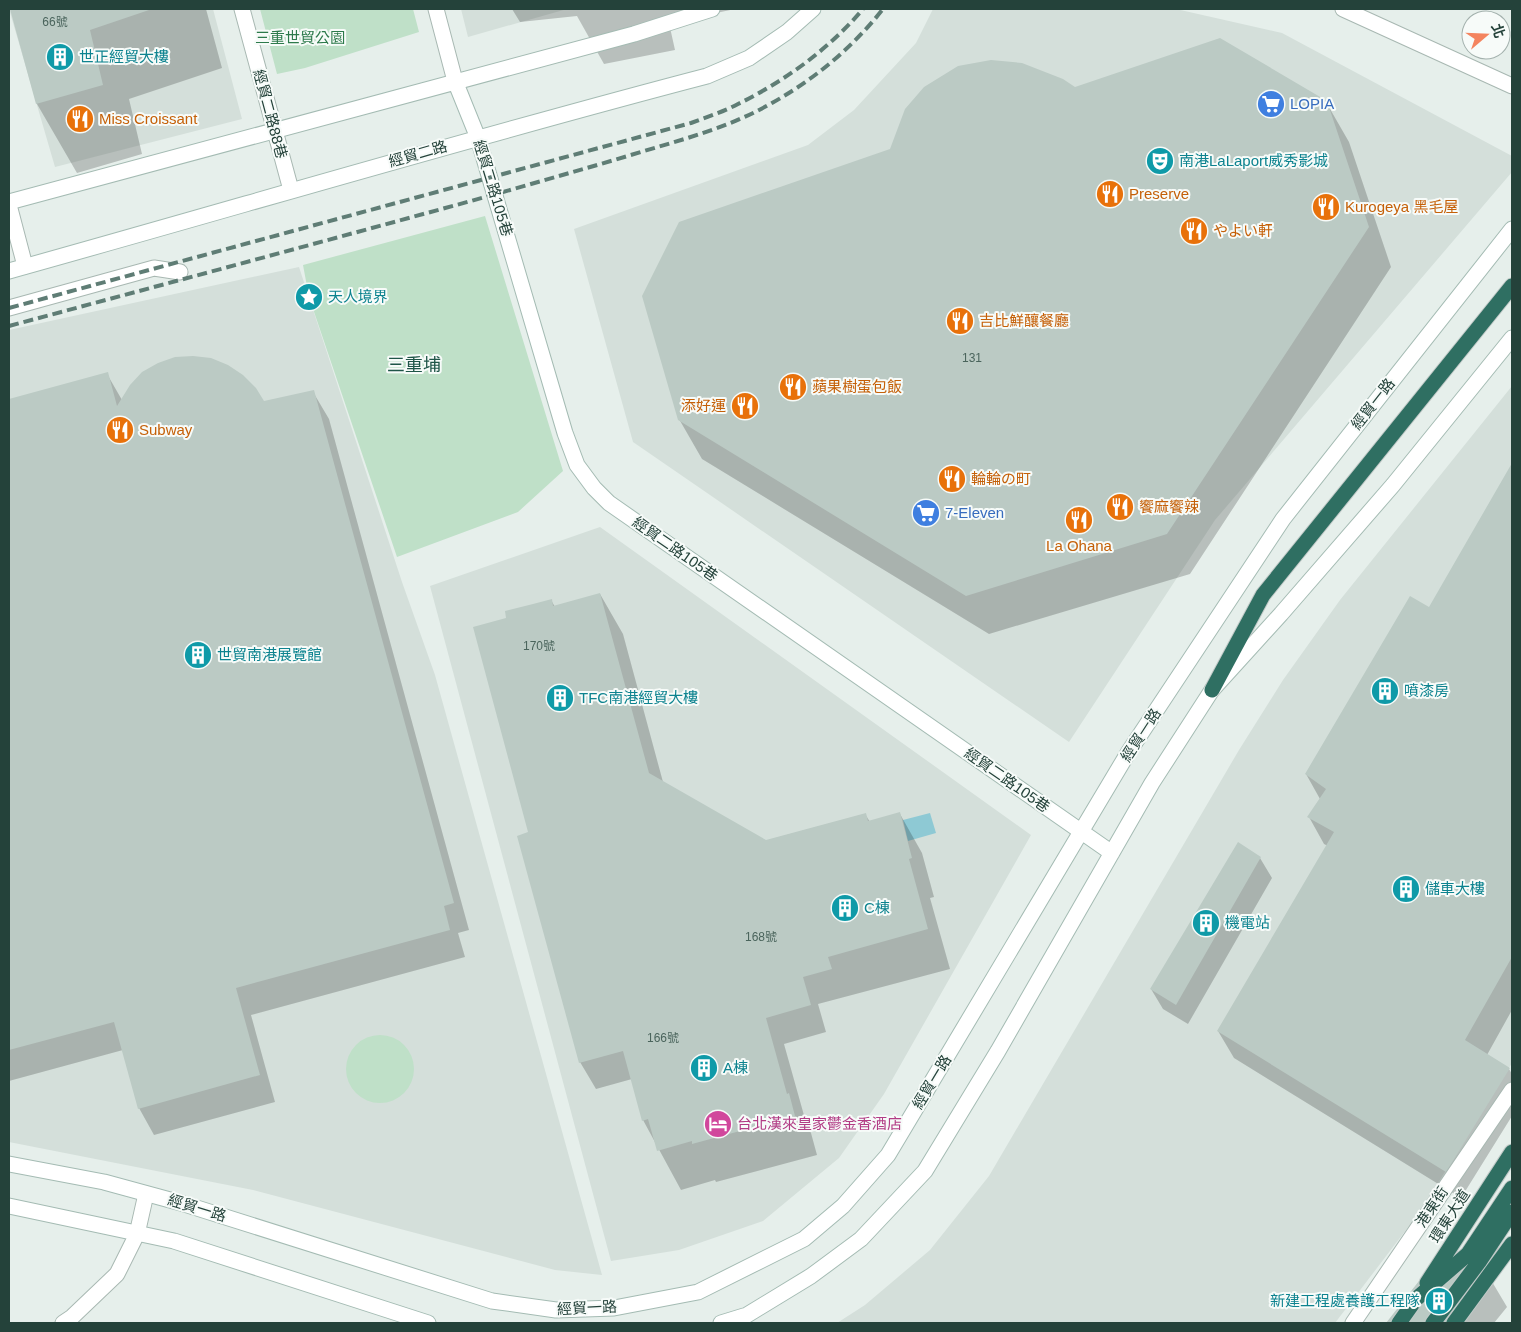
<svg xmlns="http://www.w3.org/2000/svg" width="1521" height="1332" font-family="Arial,'Noto Sans TC','Noto Sans JP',sans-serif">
  <rect width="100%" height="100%" fill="#e6efeb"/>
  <path fill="#d4dfda" d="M 9,9 L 213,9 L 242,119 L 55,167 Z
    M 461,9 L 567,9 L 468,37 Z
    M 933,9 L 1176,9 L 1282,33 L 1512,156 L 1512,172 L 1215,520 L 1069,742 L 633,442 L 574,229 L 808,145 L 854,110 L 916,43 Z
    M 299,267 L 402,582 L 435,675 L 602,1275 L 555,1270 L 253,1190 L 9,1142 L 9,330 Z
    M 1512,386 L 1512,1063 L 1422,1209 L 1335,1323 L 837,1323 L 865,1305 L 930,1250 L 989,1176 L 1239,750 L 1283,680 L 1340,600 Z
    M 600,527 L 1031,835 L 884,1094 L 839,1158 L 763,1221 L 679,1250 L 611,1261 L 430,586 Z"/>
  <path fill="#bfe0c8" d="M 260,9 L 413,9 L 419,32 L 305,68 L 277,74 Z
    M 485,216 L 563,471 L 518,512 L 397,557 L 309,297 L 303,265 Z
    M346 1069a34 34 0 1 1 68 0a34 34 0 1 1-68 0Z"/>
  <path fill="#8ec9d4" d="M 930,813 L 936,833 L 908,841 L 903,820 Z"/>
  <path fill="#0003" d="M 11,9 L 206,9 L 222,68 L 129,99 L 142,154 L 77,173 L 37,104 Z
    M 512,9 L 735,9 L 669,23 L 675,50 L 604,64 L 577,16 L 520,22 Z
    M 1075,88 L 1326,102 L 1349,142 L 1391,267 L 1190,574 L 989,634 L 702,459 L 679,419 L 891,150 Z
    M 107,374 L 122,400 L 263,402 L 313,392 L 329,419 L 469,930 L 458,933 L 465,957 L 251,1015 L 275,1102 L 154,1135 L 139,1108 L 123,1050 L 9,1081 L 9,400 Z
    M 1512,466 L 1512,1010 L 1487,1055 L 1509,1069 L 1512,1074 L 1512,1116 L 1461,1198 L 1234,1058 L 1218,1031 L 1328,846 L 1324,844 L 1309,817 L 1320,799 L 1306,774 L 1430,609 Z
    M 600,594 L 623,634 L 663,782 L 765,841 L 865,814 L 870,822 L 900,814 L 922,853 L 934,897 L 930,898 L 950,969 L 818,1004 L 826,1032 L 784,1044 L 807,1126 L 811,1133 L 817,1155 L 716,1182 L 715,1180 L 681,1190 L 643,1120 L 632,1079 L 596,1089 L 580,1062 L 530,833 L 508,619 L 551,600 L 555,607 Z
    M 1260,858 L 1272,878 L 1188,1024 L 1163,1009 L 1151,989 Z
    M 1448,1245 L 1491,1280 L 1507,1307 L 1494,1323 L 1387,1323 Z"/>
  <path fill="#bbcac4" d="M 10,9 L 152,9 L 90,30 L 103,85 L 36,104 Z
    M 1220,38 L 1327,101 L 1369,227 L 1167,534 L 966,596 L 678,420 L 642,296 L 679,222 L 890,149 L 905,109 L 924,87 L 958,66 L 991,60 L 1022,63 L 1063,79 L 1075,87 Z
    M 193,356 L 211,358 L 228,365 L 243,375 L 256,388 L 264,401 L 314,390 L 454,903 L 444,906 L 450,930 L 236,988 L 260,1075 L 138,1109 L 114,1022 L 9,1050 L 9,399 L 108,372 L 117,406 L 130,385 L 142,372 L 158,363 L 175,357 Z
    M 1512,463 L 1512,957 L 1465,1040 L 1510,1068 L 1446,1172 L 1217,1031 L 1334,832 L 1307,817 L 1326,789 L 1305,774 L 1410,596 L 1429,607 Z
    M 600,593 L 649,773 L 766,840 L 866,813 L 868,821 L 900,812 L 912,858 L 909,859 L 928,929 L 828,957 L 832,969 L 803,977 L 811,1005 L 766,1018 L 787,1094 L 789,1093 L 795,1116 L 692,1144 L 692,1141 L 657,1151 L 648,1119 L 642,1121 L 623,1051 L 579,1063 L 517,836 L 528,832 L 473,627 L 506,618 L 505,611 L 533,604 L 552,599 L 553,606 Z
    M 1238,842 L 1261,857 L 1176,1005 L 1150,989 Z
    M 1448,1244 L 1492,1279 L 1458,1323 L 1386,1323 Z"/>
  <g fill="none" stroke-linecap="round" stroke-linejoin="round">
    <defs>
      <path id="street" d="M 242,9 L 291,190
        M 436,9 L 455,81
        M 1343,9 L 1512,86
        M 9,205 L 25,266
        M 9,308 L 154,268 L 180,272
        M 63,1323 L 72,1317 L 117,1274 L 137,1234 L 146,1194
        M 1353,1323 L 1512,1090"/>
      <path id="secondary" d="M 455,81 L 478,138 L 565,433 L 577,465 L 594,488 L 609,503 L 1112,853
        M 9,202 L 634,34 L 712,9
        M 9,271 C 242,206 473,137 707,76 L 749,58 L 787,32 L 813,9
        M 9,1164 L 104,1182 L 181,1203 L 492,1301 L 556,1310 L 614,1308 L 698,1292 L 804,1239 L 843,1206 L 888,1155 L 1128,753 L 1283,519 L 1512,229
        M 9,1206 L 174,1241 L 428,1323
        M 721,1323 L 747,1315 L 811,1276 L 861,1239 L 925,1171 L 998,1051 L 1152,783 L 1212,690 L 1281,614 L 1393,485 L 1512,338"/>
      <path id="highway" d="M 1212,690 L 1263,595 L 1512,286
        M 1427,1283 L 1512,1152
        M 1399,1323 L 1416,1299 L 1468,1254 L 1512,1188
        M 1433,1323 L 1479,1262 L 1512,1212
        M 1454,1323 L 1512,1244"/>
    </defs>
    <use href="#street" stroke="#a8b8b2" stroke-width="17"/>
    <use href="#secondary" stroke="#a4bbb3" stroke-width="17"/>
    <use href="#highway" stroke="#c2cac8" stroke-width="17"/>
    <use href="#street" stroke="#fff" stroke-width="15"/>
    <use href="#secondary" stroke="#fff" stroke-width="15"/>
    <use href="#highway" stroke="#2f6f62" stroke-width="15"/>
    <path stroke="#5f7d75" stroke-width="4" stroke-dasharray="10 5" stroke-linecap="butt" d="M 9,308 L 691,123 C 707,117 723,112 738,104 C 785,81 829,49 863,9
      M 9,326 C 169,283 329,240 489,196 C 541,181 592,167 644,151 C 688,138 732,126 772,103 C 815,79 853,47 883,9"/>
  </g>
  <defs>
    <symbol id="building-disc" viewBox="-11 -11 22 22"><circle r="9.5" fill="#0f9aa8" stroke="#f7fbf9"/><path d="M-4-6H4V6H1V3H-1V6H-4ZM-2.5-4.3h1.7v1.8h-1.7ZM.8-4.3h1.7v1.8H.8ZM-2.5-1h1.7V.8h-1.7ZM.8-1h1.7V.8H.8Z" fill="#fff"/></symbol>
    <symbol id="supermarket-disc" viewBox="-11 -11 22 22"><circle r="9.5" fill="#3f7fe0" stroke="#f7fbf9"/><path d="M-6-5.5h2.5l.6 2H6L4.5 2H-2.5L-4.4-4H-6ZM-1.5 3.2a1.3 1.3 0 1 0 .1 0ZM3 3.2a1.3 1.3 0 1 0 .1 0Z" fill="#fff"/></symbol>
    <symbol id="restaurant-disc" viewBox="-11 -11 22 22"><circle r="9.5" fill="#e8710a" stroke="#f7fbf9"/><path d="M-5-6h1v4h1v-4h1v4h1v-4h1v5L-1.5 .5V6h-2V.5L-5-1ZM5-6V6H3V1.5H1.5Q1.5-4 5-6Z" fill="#fff"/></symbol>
    <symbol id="theatre-disc" viewBox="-11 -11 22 22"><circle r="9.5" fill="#0f9aa8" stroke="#f7fbf9"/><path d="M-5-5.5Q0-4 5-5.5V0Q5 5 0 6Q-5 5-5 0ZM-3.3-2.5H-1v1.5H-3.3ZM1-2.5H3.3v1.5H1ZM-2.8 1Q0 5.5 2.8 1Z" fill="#fff"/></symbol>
    <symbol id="sight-disc" viewBox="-11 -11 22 22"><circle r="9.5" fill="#0f9aa8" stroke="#f7fbf9"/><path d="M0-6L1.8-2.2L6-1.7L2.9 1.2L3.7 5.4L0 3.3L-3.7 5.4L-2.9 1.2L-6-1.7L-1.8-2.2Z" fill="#fff"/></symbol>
    <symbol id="hotel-disc" viewBox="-11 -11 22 22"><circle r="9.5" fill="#d1479c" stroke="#f7fbf9"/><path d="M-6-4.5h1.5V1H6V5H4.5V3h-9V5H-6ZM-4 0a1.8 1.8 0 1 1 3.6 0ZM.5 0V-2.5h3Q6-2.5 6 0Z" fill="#fff"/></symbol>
  </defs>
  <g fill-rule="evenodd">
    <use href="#building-disc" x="44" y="41" width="32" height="32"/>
    <use href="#supermarket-disc" x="1255" y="88" width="32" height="32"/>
    <use href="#restaurant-disc" x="64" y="103" width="32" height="32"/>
    <use href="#theatre-disc" x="1144" y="145" width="32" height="32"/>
    <use href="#restaurant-disc" x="1094" y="178" width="32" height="32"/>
    <use href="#restaurant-disc" x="1310" y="191" width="32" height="32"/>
    <use href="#restaurant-disc" x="1178" y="215" width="32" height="32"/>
    <use href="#sight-disc" x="293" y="281" width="32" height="32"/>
    <use href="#restaurant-disc" x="944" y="305" width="32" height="32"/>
    <use href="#restaurant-disc" x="777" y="371" width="32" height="32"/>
    <use href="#restaurant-disc" x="729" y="390" width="32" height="32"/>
    <use href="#restaurant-disc" x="104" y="414" width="32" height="32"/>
    <use href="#restaurant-disc" x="936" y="463" width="32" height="32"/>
    <use href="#restaurant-disc" x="1104" y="491" width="32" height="32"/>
    <use href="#supermarket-disc" x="910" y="497" width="32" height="32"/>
    <use href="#restaurant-disc" x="1063" y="504" width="32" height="32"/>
    <use href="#building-disc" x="182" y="639" width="32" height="32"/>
    <use href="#building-disc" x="1369" y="675" width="32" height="32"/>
    <use href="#building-disc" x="544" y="682" width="32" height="32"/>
    <use href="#building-disc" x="1390" y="873" width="32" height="32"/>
    <use href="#building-disc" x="829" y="892" width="32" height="32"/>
    <use href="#building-disc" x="1190" y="907" width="32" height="32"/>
    <use href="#building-disc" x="688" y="1052" width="32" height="32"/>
    <use href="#hotel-disc" x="702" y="1108" width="32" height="32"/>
    <use href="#building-disc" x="1423" y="1285" width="32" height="32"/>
  </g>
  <g text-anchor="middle" stroke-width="4" stroke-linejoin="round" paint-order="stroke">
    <g font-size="12" fill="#4a645c">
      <text x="55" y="26">66號</text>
      <text x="972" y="362">131</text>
      <text x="539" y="650">170號</text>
      <text x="761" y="941">168號</text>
      <text x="663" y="1042">166號</text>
    </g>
    <g font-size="15" fill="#2d7a4b" stroke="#f7fbf9">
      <text x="300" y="43">三重世貿公園</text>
    </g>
    <g font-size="15" fill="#0d838f" stroke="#f7fbf9" text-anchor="start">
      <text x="79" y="62">世正經貿大樓</text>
      <text x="1179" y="166">南港LaLaport威秀影城</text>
      <text x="328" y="302">天人境界</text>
      <text x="217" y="660">世貿南港展覽館</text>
      <text x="1404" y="696">噴漆房</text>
      <text x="579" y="703">TFC南港經貿大樓</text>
      <text x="1425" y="894">儲車大樓</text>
      <text x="864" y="913">C棟</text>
      <text x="1225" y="928">機電站</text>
      <text x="723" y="1073">A棟</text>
      <text x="1420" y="1306" text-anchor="end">新建工程處養護工程隊</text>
    </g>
    <g font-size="15" fill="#366cbe" stroke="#f7fbf9" text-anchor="start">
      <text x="1290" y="109">LOPIA</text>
      <text x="945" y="518">7-Eleven</text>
    </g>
    <g font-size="15" fill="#24423a" stroke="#f7fbf9">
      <text transform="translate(270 114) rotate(75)" y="5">經貿二路88巷</text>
      <text transform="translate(418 154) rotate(-16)" y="5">經貿二路</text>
      <text transform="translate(493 188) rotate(73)" y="5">經貿二路105巷</text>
      <text transform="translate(1373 404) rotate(-52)" y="5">經貿一路</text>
      <text transform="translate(675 549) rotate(35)" y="5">經貿二路105巷</text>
      <text transform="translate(1141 735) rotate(-57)" y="5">經貿一路</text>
      <text transform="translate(1007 780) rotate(35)" y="5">經貿二路105巷</text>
      <text transform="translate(932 1082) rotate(-59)" y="5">經貿一路</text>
      <text transform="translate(1432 1207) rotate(-56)" y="5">港東街</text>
      <text transform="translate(197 1208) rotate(17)" y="5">經貿一路</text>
      <text transform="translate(1450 1216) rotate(-57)" y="5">環東大道</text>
      <text transform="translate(587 1308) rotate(-3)" y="5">經貿一路</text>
    </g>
    <g font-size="15" fill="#c56008" stroke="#f7fbf9" text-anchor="start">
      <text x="99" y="124">Miss Croissant</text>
      <text x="1129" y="199">Preserve</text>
      <text x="1345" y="212">Kurogeya 黑毛屋</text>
      <text x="1213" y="236">やよい軒</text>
      <text x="979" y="326">吉比鮮釀餐廳</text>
      <text x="812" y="392">蘋果樹蛋包飯</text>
      <text x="726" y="411" text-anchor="end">添好運</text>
      <text x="139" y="435">Subway</text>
      <text x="971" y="484">輪輪の町</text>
      <text x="1139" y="512">饗麻饗辣</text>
      <text x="1079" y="551" text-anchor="middle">La Ohana</text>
    </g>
    <g font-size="15" fill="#b23c85" stroke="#f7fbf9" text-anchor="start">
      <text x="737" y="1129">台北漢來皇家鬱金香酒店</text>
    </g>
    <g font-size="18" fill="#1f5548" stroke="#f7fbf9">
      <text x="414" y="371">三重埔</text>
    </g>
  </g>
  <rect width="1521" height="1332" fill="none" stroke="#24423a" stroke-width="20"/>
  <g transform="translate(1486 35) rotate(71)"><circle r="24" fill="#f7fbf9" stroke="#a3b1ad"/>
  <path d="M0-4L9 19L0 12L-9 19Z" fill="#f4845f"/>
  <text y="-8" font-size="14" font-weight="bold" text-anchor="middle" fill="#24423a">北</text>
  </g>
</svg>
